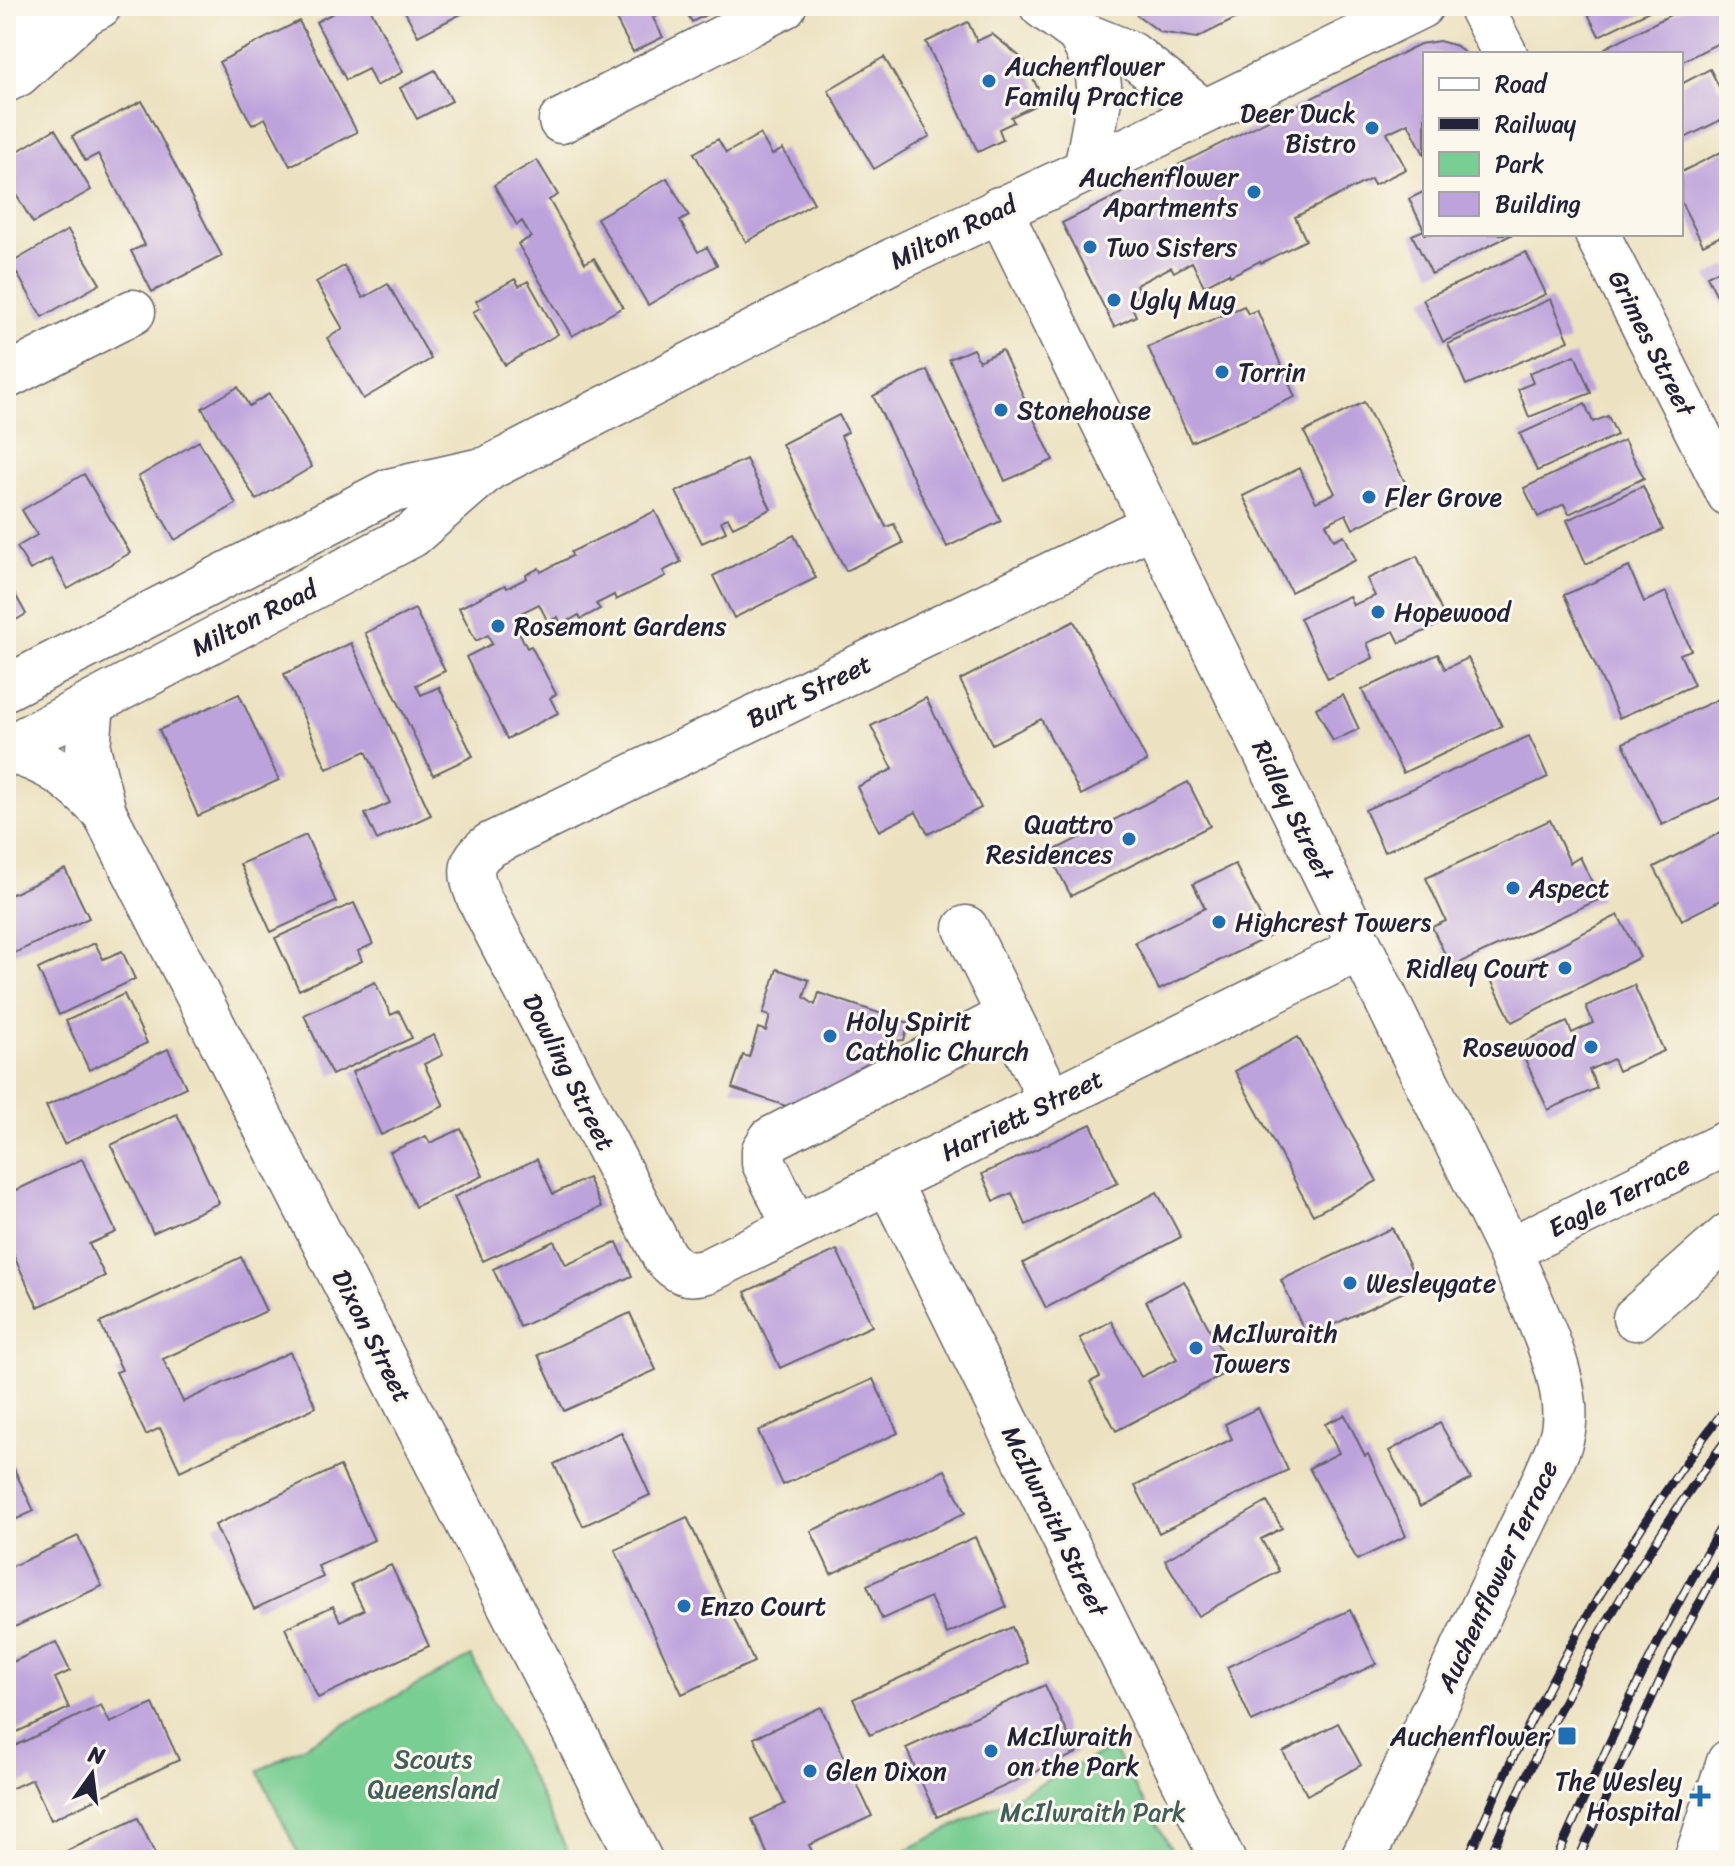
<svg xmlns="http://www.w3.org/2000/svg" width="1735" height="1866" font-family="Sriracha,sans-serif">
  <rect width="100%" height="100%" fill="#fbf7ec"/>
  <filter id="ink" filterUnits="userSpaceOnUse"><feTurbulence type="fractalNoise" baseFrequency=".0125" numOctaves="2"/><feDisplacementMap in="SourceGraphic" scale="16" xChannelSelector="R" yChannelSelector="G"/><feConvolveMatrix kernelMatrix="1 2 1 2 8 2 1 2 1" color-interpolation-filters="sRGB"/></filter>
  <filter id="wash" filterUnits="userSpaceOnUse"><feTurbulence type="fractalNoise" baseFrequency=".006" numOctaves="4" result="noise"/><feDisplacementMap in="SourceGraphic" scale="32" xChannelSelector="R" yChannelSelector="G"/><feGaussianBlur stdDeviation="1.8" result="paint"/><feColorMatrix in="noise" values="0 0 0 0 0 0 0 0 0 0 0 0 0 0 0 0 0 1.4 0 .05"/><feComposite in="paint" operator="in"/></filter>
  <g filter="url(#wash)">
    <rect width="100%" height="100%" fill="#ece2c1"/>
    <path fill="#79ce93" stroke="#4e7867" stroke-width="2" d="M 471,1656 L 572,1860 L 301,1860 L 258,1771 Z
      M 1112,1748 L 1178,1860 L 886,1860 Z"/>
    <g id="blocks">
      <path fill="#bda3dc" d="M 347,6 L 369,6 L 403,72 L 376,86 L 368,69 L 346,80 L 316,22 Z
        M 402,6 L 462,6 L 465,12 L 418,36 Z
        M 609,6 L 677,6 L 653,18 L 663,37 L 633,52 Z
        M 683,6 L 723,6 L 692,22 Z
        M 1125,6 L 1261,6 L 1197,38 L 1160,32 Z
        M 1584,6 L 1659,6 L 1599,36 Z
        M 1688,6 L 1729,6 L 1729,38 L 1681,62 L 1681,54 L 1608,54 L 1605,48 Z
        M 299,21 L 357,132 L 290,166 L 265,118 L 252,125 L 219,62 Z
        M 968,22 L 977,41 L 992,34 L 1024,60 L 1044,101 L 1011,117 L 1014,122 L 999,129 L 1003,140 L 978,152 L 926,42 Z
        M 1439,41 L 1457,46 L 1465,54 L 1425,54 L 1425,156 L 1408,123 L 1387,133 L 1406,169 L 1374,185 L 1371,179 L 1295,217 L 1306,240 L 1261,263 L 1260,261 L 1230,276 L 1229,273 L 1204,286 L 1192,262 L 1174,272 L 1171,267 L 1136,285 L 1141,295 L 1129,300 L 1136,316 L 1114,327 L 1062,223 L 1420,44 Z
        M 884,57 L 930,136 L 874,169 L 828,90 Z
        M 1710,69 L 1729,106 L 1729,116 L 1681,140 L 1681,84 Z
        M 435,70 L 452,101 L 417,119 L 400,88 Z
        M 142,101 L 222,256 L 152,292 L 131,251 L 145,245 L 98,154 L 85,161 L 72,136 Z
        M 55,129 L 91,190 L 33,223 L 6,178 L 6,158 Z
        M 760,134 L 772,155 L 783,149 L 814,203 L 746,242 L 694,153 L 718,139 L 726,153 Z
        M 1729,148 L 1729,232 L 1703,245 L 1681,202 L 1681,172 Z
        M 537,160 L 558,195 L 549,200 L 585,263 L 594,258 L 623,307 L 572,336 L 518,244 L 531,237 L 522,221 L 517,225 L 494,185 Z
        M 667,178 L 689,216 L 680,221 L 698,252 L 707,247 L 717,265 L 648,305 L 597,218 Z
        M 1425,191 L 1425,234 L 1513,234 L 1432,274 L 1412,235 L 1424,230 L 1409,199 Z
        M 68,230 L 100,284 L 42,317 L 11,263 Z
        M 1526,252 L 1546,294 L 1443,342 L 1423,299 Z
        M 1729,265 L 1729,303 L 1722,306 L 1707,276 Z
        M 344,266 L 363,298 L 388,284 L 431,359 L 363,399 L 327,338 L 343,329 L 316,282 Z
        M 515,279 L 519,286 L 528,281 L 558,334 L 505,365 L 473,312 L 480,308 L 476,301 Z
        M 1551,299 L 1569,341 L 1466,385 L 1448,344 Z
        M 1244,306 L 1248,314 L 1257,310 L 1295,397 L 1191,442 L 1148,347 Z
        M 973,349 L 979,361 L 1002,350 L 1053,460 L 1005,481 L 949,359 Z
        M 1575,355 L 1591,393 L 1529,417 L 1518,389 L 1533,383 L 1529,373 Z
        M 927,370 L 1001,521 L 947,547 L 873,396 Z
        M 238,387 L 249,406 L 269,394 L 312,467 L 256,500 L 202,408 Z
        M 1364,402 L 1413,498 L 1353,529 L 1346,514 L 1326,524 L 1334,540 L 1344,535 L 1356,560 L 1291,592 L 1243,496 L 1299,468 L 1316,502 L 1335,493 L 1304,432 Z
        M 1585,404 L 1593,422 L 1608,416 L 1617,435 L 1537,471 L 1520,434 Z
        M 839,415 L 848,432 L 841,436 L 886,527 L 894,524 L 903,543 L 846,571 L 782,444 Z
        M 1624,440 L 1644,478 L 1569,514 L 1564,504 L 1538,517 L 1524,488 Z
        M 199,441 L 236,504 L 175,540 L 138,477 Z
        M 746,459 L 771,509 L 733,527 L 728,518 L 721,521 L 726,532 L 702,543 L 676,492 Z
        M 84,474 L 130,553 L 68,589 L 51,559 L 30,570 L 17,547 L 37,535 L 22,510 Z
        M 1643,486 L 1663,530 L 1586,564 L 1567,520 Z
        M 655,511 L 681,562 L 663,571 L 666,576 L 616,600 L 614,595 L 596,604 L 600,609 L 581,619 L 579,615 L 561,625 L 558,617 L 548,622 L 539,604 L 521,613 L 528,628 L 519,632 L 527,648 L 531,646 L 556,694 L 550,698 L 558,713 L 507,739 L 466,657 L 492,644 L 488,635 L 476,641 L 459,608 L 505,585 L 507,588 L 527,578 L 526,575 L 539,568 L 541,572 L 572,556 L 571,552 Z
        M 794,535 L 816,578 L 734,618 L 713,576 Z
        M 1417,556 L 1446,621 L 1400,643 L 1394,631 L 1367,643 L 1373,658 L 1328,679 L 1300,618 L 1349,596 L 1353,605 L 1375,596 L 1367,579 Z
        M 1629,567 L 1644,602 L 1666,592 L 1691,650 L 1680,654 L 1694,685 L 1619,718 L 1564,595 Z
        M 6,578 L 26,614 L 6,626 Z
        M 415,609 L 445,671 L 416,685 L 421,695 L 439,687 L 473,756 L 433,775 L 365,633 Z
        M 1074,621 L 1147,761 L 1081,795 L 1041,719 L 992,744 L 960,680 Z
        M 351,643 L 431,815 L 377,840 L 365,814 L 390,803 L 366,751 L 327,769 L 284,674 Z
        M 1438,654 L 1445,669 L 1468,658 L 1502,726 L 1403,773 L 1362,690 Z
        M 239,694 L 279,780 L 198,816 L 159,730 Z
        M 1343,695 L 1359,729 L 1333,741 L 1316,708 Z
        M 1725,696 L 1729,705 L 1729,794 L 1662,825 L 1623,743 Z
        M 926,698 L 981,808 L 928,834 L 916,812 L 879,831 L 857,787 L 893,769 L 871,726 Z
        M 1529,736 L 1548,777 L 1384,852 L 1365,810 Z
        M 1188,782 L 1210,826 L 1071,896 L 1049,853 Z
        M 1550,820 L 1570,863 L 1580,857 L 1600,899 L 1451,967 L 1432,927 L 1446,921 L 1426,878 Z
        M 1729,828 L 1729,896 L 1682,920 L 1654,867 Z
        M 306,835 L 336,902 L 271,932 L 240,864 Z
        M 1235,864 L 1270,936 L 1159,990 L 1135,942 L 1205,908 L 1193,884 Z
        M 65,869 L 89,918 L 6,957 L 6,897 Z
        M 354,903 L 373,944 L 358,951 L 362,961 L 299,990 L 275,938 Z
        M 1618,915 L 1640,957 L 1512,1022 L 1491,980 Z
        M 95,943 L 103,959 L 122,951 L 135,979 L 59,1015 L 38,969 Z
        M 777,969 L 809,980 L 804,997 L 815,1005 L 819,993 L 909,1023 L 904,1040 L 892,1041 L 884,1065 L 795,1109 L 732,1088 L 743,1055 L 749,1057 L 758,1028 L 766,1031 L 770,1016 L 763,1014 Z
        M 375,982 L 391,1015 L 399,1011 L 412,1038 L 332,1075 L 304,1015 Z
        M 1634,985 L 1664,1051 L 1618,1071 L 1613,1059 L 1589,1070 L 1597,1088 L 1548,1110 L 1518,1044 L 1567,1022 L 1572,1033 L 1593,1023 L 1586,1006 Z
        M 124,994 L 147,1043 L 89,1070 L 66,1021 Z
        M 434,1035 L 443,1055 L 424,1064 L 444,1106 L 381,1135 L 352,1072 Z
        M 1298,1037 L 1377,1181 L 1313,1215 L 1235,1071 Z
        M 168,1049 L 186,1087 L 64,1144 L 46,1106 Z
        M 177,1114 L 219,1203 L 153,1233 L 111,1145 Z
        M 1091,1124 L 1118,1183 L 1026,1225 L 1012,1193 L 994,1201 L 982,1174 Z
        M 461,1129 L 483,1176 L 415,1207 L 390,1152 L 426,1136 L 430,1143 Z
        M 82,1159 L 116,1232 L 89,1244 L 105,1276 L 38,1307 L 6,1240 L 6,1195 Z
        M 537,1159 L 553,1194 L 588,1178 L 601,1207 L 483,1261 L 454,1197 Z
        M 1157,1192 L 1181,1237 L 1046,1308 L 1023,1263 Z
        M 1392,1228 L 1419,1285 L 1307,1337 L 1281,1280 Z
        M 554,1241 L 566,1265 L 617,1242 L 632,1276 L 520,1327 L 493,1269 Z
        M 837,1250 L 872,1326 L 780,1368 L 745,1292 Z
        M 241,1257 L 266,1311 L 163,1359 L 183,1402 L 290,1352 L 316,1407 L 180,1471 L 160,1428 L 146,1435 L 116,1372 L 122,1370 L 100,1323 Z
        M 1184,1281 L 1231,1370 L 1116,1431 L 1090,1382 L 1100,1377 L 1080,1338 L 1111,1321 L 1141,1377 L 1177,1359 L 1146,1301 Z
        M 630,1313 L 656,1370 L 564,1411 L 538,1355 Z
        M 873,1379 L 898,1433 L 783,1485 L 758,1431 Z
        M 1258,1408 L 1288,1470 L 1159,1533 L 1135,1486 L 1232,1439 L 1225,1424 Z
        M 1345,1415 L 1365,1456 L 1368,1454 L 1406,1536 L 1357,1560 L 1309,1468 L 1339,1453 L 1325,1424 Z
        M 1440,1423 L 1471,1479 L 1420,1507 L 1389,1451 Z
        M 621,1432 L 650,1495 L 583,1526 L 554,1464 Z
        M 6,1452 L 34,1511 L 6,1524 Z
        M 340,1466 L 374,1540 L 318,1566 L 323,1577 L 254,1609 L 215,1525 Z
        M 945,1470 L 965,1513 L 831,1574 L 811,1531 Z
        M 1267,1502 L 1282,1528 L 1261,1539 L 1279,1571 L 1198,1616 L 1165,1560 Z
        M 687,1517 L 754,1662 L 682,1694 L 615,1550 Z
        M 78,1536 L 102,1586 L 6,1631 L 6,1569 Z
        M 975,1537 L 1007,1607 L 947,1634 L 930,1597 L 882,1619 L 867,1585 Z
        M 391,1565 L 429,1646 L 318,1698 L 285,1628 L 333,1606 L 340,1621 L 364,1610 L 351,1584 Z
        M 1350,1610 L 1376,1664 L 1252,1722 L 1227,1667 Z
        M 1012,1627 L 1028,1663 L 870,1735 L 853,1699 Z
        M 56,1642 L 70,1671 L 55,1678 L 69,1708 L 6,1737 L 6,1665 Z
        M 1045,1685 L 1077,1753 L 937,1817 L 906,1748 Z
        M 153,1704 L 179,1760 L 51,1820 L 32,1779 L 6,1791 L 6,1750 L 101,1705 L 110,1723 Z
        M 821,1707 L 872,1816 L 809,1845 L 816,1860 L 770,1860 L 752,1819 L 785,1804 L 754,1738 Z
        M 1338,1723 L 1361,1765 L 1307,1795 L 1283,1752 Z
        M 138,1818 L 158,1860 L 63,1860 L 60,1854 Z"/>
    </g>
  </g>
  <g filter="url(#ink)">
    <use href="#blocks" fill-opacity="0" stroke="#69656a" stroke-width="2"/>
    <g fill="none" stroke-linecap="round" stroke-linejoin="round">
      <defs>
        <path id="minor" d="M 1042,6 L 1079,33 L 1131,54 L 1204,112
          M 1480,6 L 1505,54
          M 1079,33 L 1097,68 L 1100,95 L 1086,170
          M 6,35 L 25,26 L 83,14
          M 6,80 L 18,74 L 85,13 L 99,6
          M 561,121 L 784,6
          M 999,209 L 1509,1250 C 1528,1297 1569,1373 1564,1423 C 1563,1441 1553,1459 1546,1476 L 1362,1860
          M 1597,234 L 1729,494
          M 6,377 L 133,312
          M 1153,525 L 490,845 C 468,861 469,873 479,898 L 664,1256 C 677,1272 687,1277 707,1271 L 1361,948
          M 92,704 L 88,748 L 104,812 L 640,1860
          M 6,750 C 52,762 71,779 104,812
          M 966,928 L 1051,1101
          M 888,1181 L 1223,1860
          M 795,1227 L 764,1163 L 764,1150 L 771,1139 L 1009,1016
          M 1509,1250 L 1729,1142
          M 1635,1318 L 1729,1235
          M 1696,1860 L 1729,1762"/>
        <path id="major" d="M 6,688 L 389,491 L 482,470
          M 6,749 L 412,535 L 489,468 L 894,260 L 1086,170 L 1421,6"/>
      </defs>
      <use href="#minor" stroke="#69656a" stroke-width="47"/>
      <use href="#major" stroke="#69656a" stroke-width="47"/>
      <use href="#minor" stroke="#fff" stroke-width="44"/>
      <use href="#major" stroke="#fff" stroke-width="44"/>
      <defs>
        <path id="rail" d="M 1467,1860 C 1535,1698 1622,1543 1729,1404
          M 1488,1860 C 1554,1710 1630,1567 1729,1436
          M 1556,1860 C 1609,1743 1662,1624 1729,1514
          M 1578,1860 L 1672,1654 L 1729,1549"/>
      </defs>
      <use href="#rail" stroke="#22223b" stroke-width="9"/>
      <use href="#rail" stroke="#fbf7ec" stroke-width="6" stroke-dasharray="18" stroke-linecap="butt"/>
    </g>
  </g>
  <g fill="#1f6fb2" stroke="#fbf7ec" stroke-width="3">
    <circle cx="989" cy="81" r="8"/>
    <circle cx="1372" cy="128" r="8"/>
    <circle cx="1254" cy="192" r="8"/>
    <circle cx="1090" cy="247" r="8"/>
    <circle cx="1114" cy="300" r="8"/>
    <circle cx="1222" cy="372" r="8"/>
    <circle cx="1001" cy="410" r="8"/>
    <circle cx="1369" cy="497" r="8"/>
    <circle cx="1378" cy="612" r="8"/>
    <circle cx="498" cy="626" r="8"/>
    <circle cx="1129" cy="839" r="8"/>
    <circle cx="1513" cy="888" r="8"/>
    <circle cx="1219" cy="922" r="8"/>
    <circle cx="1565" cy="968" r="8"/>
    <circle cx="830" cy="1036" r="8"/>
    <circle cx="1591" cy="1047" r="8"/>
    <circle cx="1350" cy="1283" r="8"/>
    <circle cx="1196" cy="1348" r="8"/>
    <circle cx="684" cy="1606" r="8"/>
    <rect x="1557" y="1726" width="20" height="20" rx="4"/>
    <circle cx="991" cy="1751" r="8"/>
    <circle cx="810" cy="1771" r="8"/>
    <path d="M1696 1784h8v8h8v8h-8v8h-8v-8h-8v-8h8z"/>
  </g>
  <g text-anchor="middle" stroke-width="6" stroke-linejoin="round" paint-order="stroke">
    <g font-size="26" fill="#22223b" stroke="#fbf7ec" text-anchor="start">
      <text x="1005" y="75">Auchenflower<tspan x="1005" dy="30">Family Practice</tspan></text>
      <text x="1356" y="122" text-anchor="end">Deer Duck<tspan x="1356" dy="30">Bistro</tspan></text>
      <text x="1238" y="186" text-anchor="end">Auchenflower<tspan x="1238" dy="30">Apartments</tspan></text>
      <text x="1106" y="256">Two Sisters</text>
      <text x="1130" y="309">Ugly Mug</text>
      <text x="1238" y="381">Torrin</text>
      <text x="1017" y="419">Stonehouse</text>
      <text x="1385" y="506">Fler Grove</text>
      <text x="1394" y="621">Hopewood</text>
      <text x="514" y="635">Rosemont Gardens</text>
      <text x="1113" y="833" text-anchor="end">Quattro<tspan x="1113" dy="30">Residences</tspan></text>
      <text x="1529" y="897">Aspect</text>
      <text x="1235" y="931">Highcrest Towers</text>
      <text x="1549" y="977" text-anchor="end">Ridley Court</text>
      <text x="846" y="1030">Holy Spirit<tspan x="846" dy="30">Catholic Church</tspan></text>
      <text x="1575" y="1056" text-anchor="end">Rosewood</text>
      <text x="1366" y="1292">Wesleygate</text>
      <text x="1212" y="1342">McIlwraith<tspan x="1212" dy="30">Towers</tspan></text>
      <text x="700" y="1615">Enzo Court</text>
      <text x="1007" y="1745">McIlwraith<tspan x="1007" dy="30">on the Park</tspan></text>
      <text x="1549" y="1745" text-anchor="end">Auchenflower</text>
      <text x="826" y="1780">Glen Dixon</text>
      <text x="1682" y="1790" text-anchor="end">The Wesley<tspan x="1682" dy="30">Hospital</tspan></text>
    </g>
    <g font-size="26" fill="#22223b" stroke="#fbf7ec">
      <text transform="translate(953 232) rotate(-26)" y="9">Milton Road</text>
      <text transform="translate(1652 343) rotate(63)" y="9">Grimes Street</text>
      <text transform="translate(254 618) rotate(-27)" y="9">Milton Road</text>
      <text transform="translate(809 691) rotate(-26)" y="9">Burt Street</text>
      <text transform="translate(1293 810) rotate(64)" y="9">Ridley Street</text>
      <text transform="translate(569 1072) rotate(63)" y="9">Dowling Street</text>
      <text transform="translate(1022 1115) rotate(-26)" y="9">Harriett Street</text>
      <text transform="translate(1619 1196) rotate(-26)" y="9">Eagle Terrace</text>
      <text transform="translate(372 1336) rotate(63)" y="9">Dixon Street</text>
      <text transform="translate(1055 1521) rotate(64)" y="9">McIlwraith Street</text>
      <text transform="translate(1497 1576) rotate(-65)" y="9">Auchenflower Terrace</text>
    </g>
    <g font-size="26" fill="#405e5a" stroke="#fbf7ec">
      <text x="433" y="1768">Scouts<tspan x="433" dy="30">Queensland</tspan></text>
      <text x="1093" y="1821">McIlwraith Park</text>
    </g>
  </g>
  <rect width="1735" height="1866" fill="none" stroke="#fbf7ec" stroke-width="32"/>
  <rect x="1423" y="52" width="260" height="184" fill="#fbf7ec" stroke="#a4a2a5" stroke-width="2"/>
  <rect x="1439" y="78" width="40" height="12" fill="#ffffff" stroke="#a4a2a5" stroke-width="2"/>
  <text x="1495" y="92" font-size="24" fill="#22223b">Road</text>
  <rect x="1439" y="118" width="40" height="12" fill="#22223b" stroke="#a4a2a5" stroke-width="2"/>
  <text x="1495" y="132" font-size="24" fill="#22223b">Railway</text>
  <rect x="1439" y="152" width="40" height="24" fill="#79ce93" stroke="#a4a2a5" stroke-width="2"/>
  <text x="1495" y="172" font-size="24" fill="#22223b">Park</text>
  <rect x="1439" y="192" width="40" height="24" fill="#bda3dc" stroke="#a4a2a5" stroke-width="2"/>
  <text x="1495" y="212" font-size="24" fill="#22223b">Building</text>
  <g transform="translate(92 1774) rotate(14)" stroke="#fbf7ec" stroke-width="6" paint-order="stroke">
  <path d="M0-6L14 30L0 20L-14 30Z" fill="#22223b"/>
  <text y="-12" font-size="22" font-weight="bold" text-anchor="middle" fill="#22223b">N</text>
  </g>
</svg>
